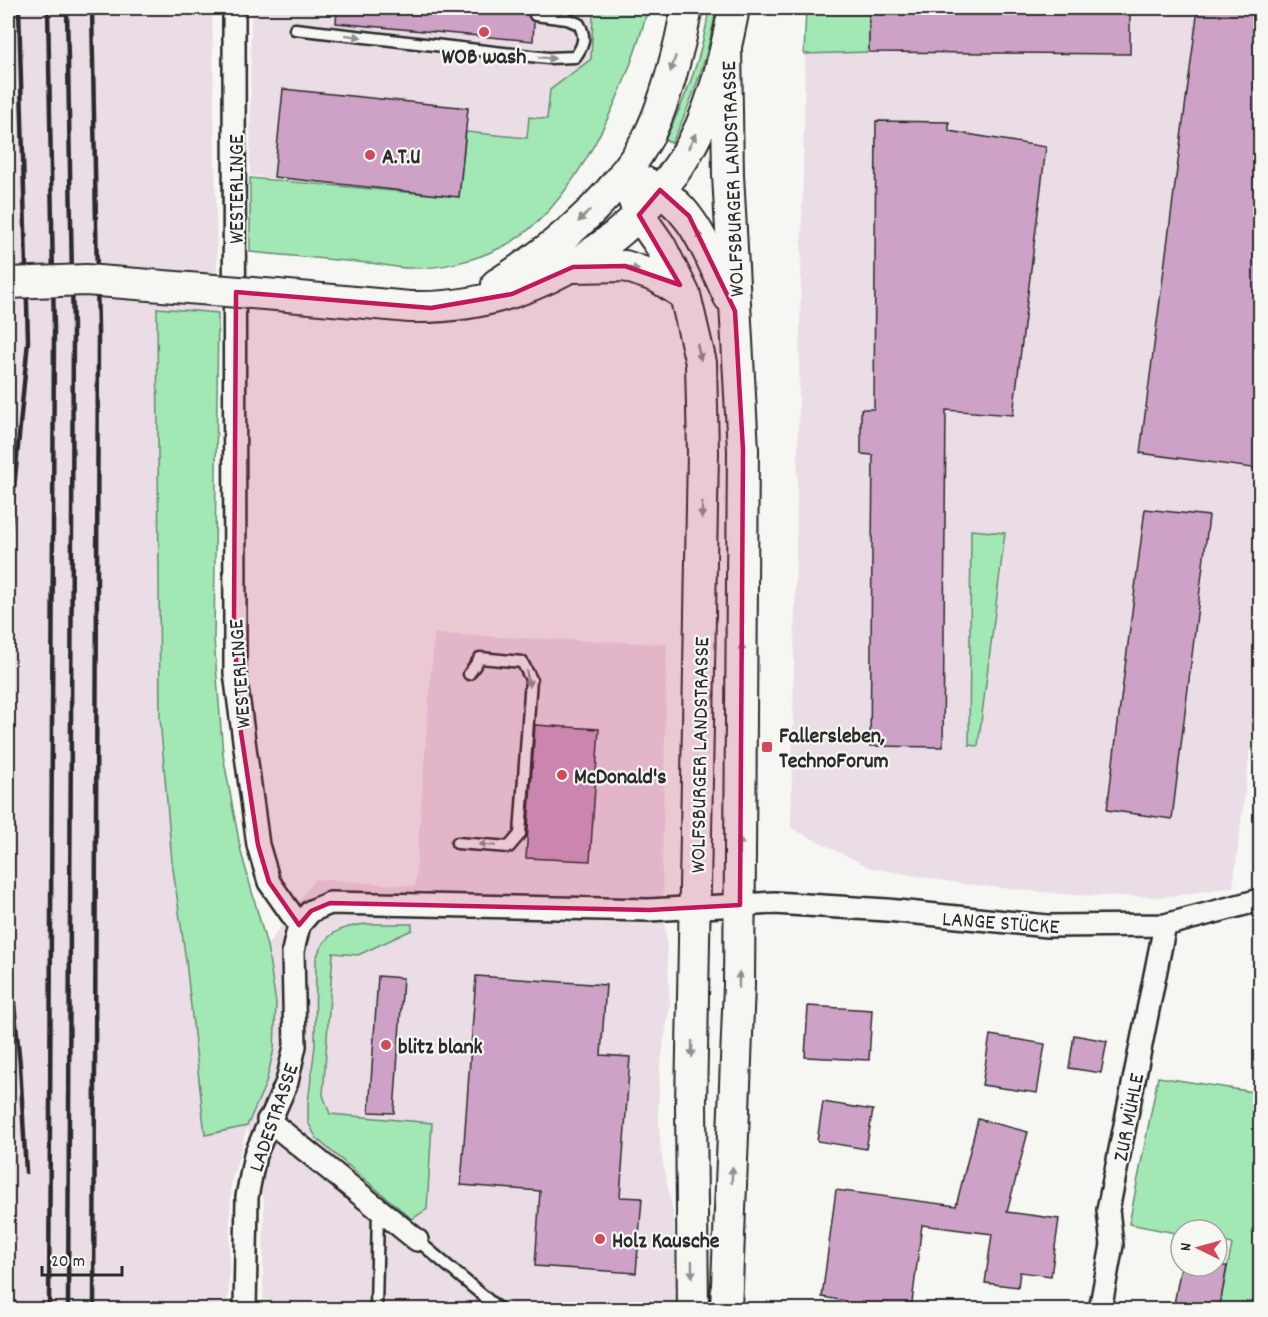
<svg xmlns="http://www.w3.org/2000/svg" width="1268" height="1317" font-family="Dekko,sans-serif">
  <rect width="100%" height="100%" fill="#f6f6f2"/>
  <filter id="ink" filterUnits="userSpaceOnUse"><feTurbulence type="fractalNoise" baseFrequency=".0167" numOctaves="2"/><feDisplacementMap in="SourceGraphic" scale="12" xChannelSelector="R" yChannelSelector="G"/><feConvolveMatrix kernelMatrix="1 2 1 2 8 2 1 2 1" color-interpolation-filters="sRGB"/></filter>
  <g filter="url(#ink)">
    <path fill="#eadde5" d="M 8,8 L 212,8 L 218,313 L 157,309 L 160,718 L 172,862 L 186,961 L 205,1135 L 247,1126 L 266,1083 L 274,1049 L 276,1003 L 267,946 L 315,879 L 415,886 L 434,634 L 667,644 L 662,872 L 670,1003 L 660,1068 L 658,1111 L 661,1153 L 673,1213 L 677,1309 L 263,1309 L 264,1202 L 247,1127 L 231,1183 L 228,1309 L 8,1309 Z
      M 251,8 L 590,8 L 593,16 L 591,59 L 550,90 L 547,119 L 459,197 L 250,176 Z
      M 806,8 L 1260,8 L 1260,671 L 1233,887 L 1164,897 L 1073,895 L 964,884 L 871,868 L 791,828 Z"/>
    <path fill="#a2e8b4" stroke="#668a70" stroke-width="1.5" d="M 591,8 L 648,8 C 629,83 576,211 502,247 C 474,261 440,269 409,268 C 396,268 382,264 368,263 C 329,259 289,256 250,252 L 250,178 L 459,197 L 466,132 L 527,138 L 529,117 L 547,119 L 550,90 L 591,59 L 593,16 Z
      M 709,8 L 716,8 C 709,56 693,99 672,143 L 665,140 C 686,97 703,55 709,8 Z
      M 806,8 L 869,8 L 869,52 L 804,54 Z
      M 157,308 L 218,313 L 214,639 L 223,755 L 241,852 L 267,946 L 276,1003 L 274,1049 L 266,1083 L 247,1126 L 205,1135 L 186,961 L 172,862 L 160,718 Z
      M 971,530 L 1005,533 L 978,746 L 969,745 Z
      M 366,924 L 412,924 L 412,930 L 358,955 L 333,953 L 323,1095 L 330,1114 L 432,1123 L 427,1209 L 412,1219 L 317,1139 L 308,1122 L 308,1103 L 315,1045 L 316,959 C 324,933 340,927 366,924 Z
      M 1158,1077 L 1260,1093 L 1260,1309 L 1219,1309 L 1232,1244 L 1217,1240 L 1217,1230 L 1181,1230 L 1181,1234 L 1129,1224 Z"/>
    <path fill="#cda2c6" stroke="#2b2b2b" stroke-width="1.5" d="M 337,8 L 536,8 L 529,10 L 528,15 L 534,22 L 533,41 L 336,23 Z
      M 869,8 L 1130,8 L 1130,54 L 869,52 Z
      M 1198,8 L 1260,8 L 1260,469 L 1140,453 Z
      M 283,89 L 468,108 L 459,197 L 274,177 Z
      M 876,121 L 949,122 L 949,131 L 1046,147 L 1013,415 L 946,410 L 943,747 L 870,746 L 873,455 L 861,454 L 861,409 L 874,409 Z
      M 1145,509 L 1209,516 L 1172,819 L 1107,810 Z
      M 535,725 L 599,729 L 590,861 L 526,858 Z
      M 378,976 L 403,978 L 394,1113 L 369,1112 Z
      M 476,976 L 606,985 L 601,1055 L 630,1057 L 620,1197 L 642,1198 L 636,1273 L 535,1266 L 540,1191 L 461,1185 Z
      M 808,1006 L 872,1010 L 869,1060 L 805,1057 Z
      M 990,1035 L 1045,1044 L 1037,1093 L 982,1085 Z
      M 1074,1035 L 1107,1041 L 1101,1073 L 1069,1068 Z
      M 823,1102 L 873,1110 L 866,1149 L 817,1141 Z
      M 978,1119 L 1028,1132 L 1007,1212 L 1059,1219 L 1051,1276 L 1020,1272 L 1018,1287 L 985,1283 L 992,1234 L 922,1225 L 911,1310 L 845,1310 L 846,1301 L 822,1297 L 836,1190 L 956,1206 Z
      M 1181,1266 L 1227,1266 L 1219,1310 L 1173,1310 Z"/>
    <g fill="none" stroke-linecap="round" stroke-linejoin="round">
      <defs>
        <path id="lane" d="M 295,29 L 548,58 L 575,57 C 584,45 586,37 579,24 L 567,19 L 535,15
          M 457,843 L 509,847 L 520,834 L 531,679 L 522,662 L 480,658 L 469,674
          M 417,1240 L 500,1310
          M 376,1310 L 378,1210"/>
        <path id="street" d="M 234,8 L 235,673 L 258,845 L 269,882 L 299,925
          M 299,925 L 311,911 L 330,903 L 649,910 L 774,903 L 887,910 L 1047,926 L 1165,925 L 1260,900
          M 268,1120 L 417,1240
          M 245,1310 L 247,1197 L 255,1155 L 287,1082 L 295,1046 L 293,951 L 299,925
          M 1100,1310 L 1112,1245 L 1108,1210 L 1165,925"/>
        <path id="secondary" d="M 624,173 L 639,215 L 660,245 L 685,295 L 701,363 L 703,452 L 691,1105 L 693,1310
          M 644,182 C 694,205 707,251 729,297
          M 573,267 L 625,266 L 657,277 L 685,295
          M 497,284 C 555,248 613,200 647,139 C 665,105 680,46 687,8
          M 277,295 L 410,307 C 520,310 622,253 682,161 C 711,116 724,60 734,8
          M 726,1310 L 739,985 L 743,450 L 728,175 L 726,47"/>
      </defs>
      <use href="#lane" stroke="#2b2b2b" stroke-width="15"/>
      <use href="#street" stroke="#2b2b2b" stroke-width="26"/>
      <use href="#secondary" stroke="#2b2b2b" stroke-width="34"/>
      <use href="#lane" stroke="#f6f6f2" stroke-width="10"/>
      <use href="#street" stroke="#f6f6f2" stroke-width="21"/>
      <use href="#secondary" stroke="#f6f6f2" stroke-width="30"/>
      <path stroke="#2b2b2b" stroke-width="4.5" d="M 48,8 L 54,331 L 49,1310
        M 67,8 L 73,331 L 68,1310
        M 92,8 L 98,331 L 94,1310
        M 8,552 L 28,341 L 19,8
        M 8,942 L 20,1065 L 26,1172"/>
      <defs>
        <path id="secondary-bridge" d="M 8,283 L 86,280 L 277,295"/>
      </defs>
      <use href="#secondary-bridge" stroke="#2b2b2b" stroke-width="34" stroke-linecap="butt"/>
      <use href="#secondary-bridge" stroke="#f6f6f2" stroke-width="30"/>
    </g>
    <defs><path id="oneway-solid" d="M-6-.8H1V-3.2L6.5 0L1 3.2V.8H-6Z" transform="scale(1.5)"/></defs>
    <g fill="#90908e">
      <use href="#oneway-solid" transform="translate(353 36) rotate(7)"/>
      <use href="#oneway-solid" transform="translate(547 58) rotate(5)"/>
      <use href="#oneway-solid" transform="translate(673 64) rotate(108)"/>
      <use href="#oneway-solid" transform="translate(692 141) rotate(-64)"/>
      <use href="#oneway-solid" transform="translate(584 216) rotate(134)"/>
      <use href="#oneway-solid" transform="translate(701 239) rotate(-116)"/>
      <use href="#oneway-solid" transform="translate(631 268) rotate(14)"/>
      <use href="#oneway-solid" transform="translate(699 352) rotate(77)"/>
      <use href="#oneway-solid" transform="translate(702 510) rotate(91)"/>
      <use href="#oneway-solid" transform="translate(742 651) rotate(-90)"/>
      <use href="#oneway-solid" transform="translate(528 679) rotate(78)"/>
      <use href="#oneway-solid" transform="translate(487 845) rotate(-176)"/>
      <use href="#oneway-solid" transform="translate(740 846) rotate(-90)"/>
      <use href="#oneway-solid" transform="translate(739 980) rotate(-89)"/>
      <use href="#oneway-solid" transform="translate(692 1049) rotate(91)"/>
      <use href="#oneway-solid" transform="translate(732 1175) rotate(-88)"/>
      <use href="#oneway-solid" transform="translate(692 1269) rotate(89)"/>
    </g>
  </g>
  <path fill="#c2185b" fill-opacity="0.2" stroke="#c2185b" stroke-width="4.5" stroke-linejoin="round" d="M 660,190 L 689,216 L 735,311 L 743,450 L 740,905 L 649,910 L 330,903 L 311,911 L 299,925 L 269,882 L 258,845 L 239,719 L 234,617 L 236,292 L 431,308 L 512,294 L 573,267 L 625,266 L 680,285 L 639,215 Z"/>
  <g fill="#d1495b" stroke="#f6f6f2" stroke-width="2">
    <circle cx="484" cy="32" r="6"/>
    <circle cx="370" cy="155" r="6"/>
    <rect x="761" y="741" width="12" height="12" rx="3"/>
    <circle cx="562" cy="775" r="6"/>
    <circle cx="386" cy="1045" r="6"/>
    <circle cx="600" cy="1239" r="6"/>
  </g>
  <g text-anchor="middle" stroke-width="4.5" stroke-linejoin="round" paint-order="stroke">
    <g font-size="22" font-weight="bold" fill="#2b2b2b" stroke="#f6f6f2" text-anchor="start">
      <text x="484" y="63" text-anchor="middle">WOB wash</text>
      <text x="382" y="163">A.T.U</text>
      <text x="779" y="742">Fallersleben,<tspan x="779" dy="25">TechnoForum</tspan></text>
      <text x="574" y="783">McDonald's</text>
      <text x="398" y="1053">blitz blank</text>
      <text x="612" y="1247">Holz Kausche</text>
    </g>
    <g font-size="22" fill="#2b2b2b" stroke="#f6f6f2">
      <text transform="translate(731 179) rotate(-92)" y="8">WOLFSBURGER LANDSTRASSE</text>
      <text transform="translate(235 189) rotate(-90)" y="8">WESTERLINGE</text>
      <text transform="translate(238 674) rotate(-94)" y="8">WESTERLINGE</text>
      <text transform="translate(698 755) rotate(-89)" y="8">WOLFSBURGER LANDSTRASSE</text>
      <text transform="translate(1001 921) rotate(4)" y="8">LANGE STÜCKE</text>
      <text transform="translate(272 1117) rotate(-71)" y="8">LADESTRASSE</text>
      <text transform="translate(1127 1117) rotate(-79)" y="8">ZUR MÜHLE</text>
    </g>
  </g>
  <rect width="1268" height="1317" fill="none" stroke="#f6f6f2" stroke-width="30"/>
  <rect x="15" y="15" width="1238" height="1287" fill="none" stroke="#2b2b2b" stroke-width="2" filter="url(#ink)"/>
  <g transform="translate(1199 1248) rotate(275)"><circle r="28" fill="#f6f6f2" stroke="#a5a5a2" stroke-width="1.5"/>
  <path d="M0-4.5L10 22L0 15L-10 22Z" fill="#d1495b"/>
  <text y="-9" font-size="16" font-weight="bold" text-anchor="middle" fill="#2b2b2b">N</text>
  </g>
  <path d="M42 1266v9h80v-9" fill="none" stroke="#2b2b2b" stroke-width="3"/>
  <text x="51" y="1266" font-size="18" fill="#2b2b2b" stroke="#f6f6f2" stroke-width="4.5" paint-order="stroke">20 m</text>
</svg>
